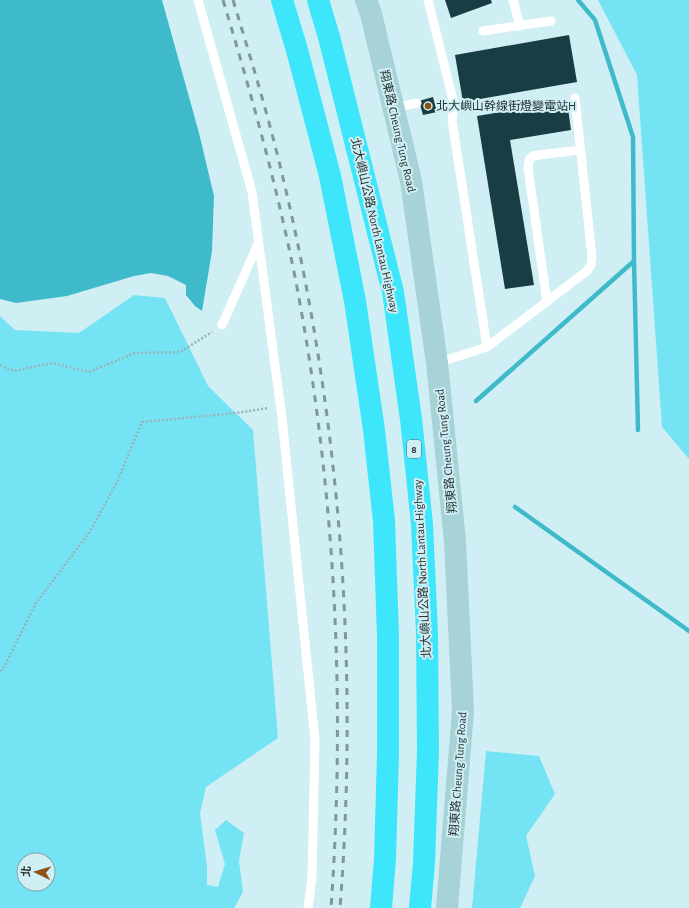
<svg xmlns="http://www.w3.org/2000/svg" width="689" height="908" font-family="'Alegreya Sans','Noto Sans TC',sans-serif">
  <rect width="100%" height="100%" fill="#cfeff4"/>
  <path fill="#74e4f4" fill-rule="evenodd" d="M 598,0 L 689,0 L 689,459 L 662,427 L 637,75 Z
    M 134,295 L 165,298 L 208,386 L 253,430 L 278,738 L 206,787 L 200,813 L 207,866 L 207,885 L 218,887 L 225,864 L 215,830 L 226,820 L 244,833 L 239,861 L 243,892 L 234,908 L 0,908 L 0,316 L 15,330 L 79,333 ZM 24,860 L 48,860 L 48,884 L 24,884 Z
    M 486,751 L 539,756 L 555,794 L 526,836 L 535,876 L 520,908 L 472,908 Z"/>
  <path fill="#3fbaca" d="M 0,0 L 162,0 L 199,133 L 214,196 L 212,251 L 202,311 L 195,306 L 186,295 L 186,285 L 168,276 L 151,273 L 134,276 L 67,296 L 16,303 L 0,299 Z"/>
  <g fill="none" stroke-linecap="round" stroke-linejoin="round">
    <path stroke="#3fbaca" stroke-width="4.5" d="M 578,0 L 595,20 L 633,137 L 634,261 L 638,430
      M 476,401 L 634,261
      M 515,507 L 689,631"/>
  </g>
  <path fill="#183d42" d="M 445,0 L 491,0 L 492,3 L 451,18 Z
    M 569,35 L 577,82 L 463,102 L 455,55 Z
    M 433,97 L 437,112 L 423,115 L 419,101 Z
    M 567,101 L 571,130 L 510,140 L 534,285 L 505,289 L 477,116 Z"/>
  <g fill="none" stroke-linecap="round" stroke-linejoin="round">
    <path stroke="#99b3b7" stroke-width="2.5" stroke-dasharray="2 2" stroke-linecap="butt" d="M 0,365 L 14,371 L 52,363 L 89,372 L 135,353 L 180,352 L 212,332
      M 0,671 L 4,667 L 36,603 L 89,533 L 117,482 L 142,422 L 236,413 L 268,408"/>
    <path stroke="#fff" stroke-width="9" d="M 198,0 L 252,192 L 282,418 L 315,740 L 312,877 L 308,908
      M 428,0 L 454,104 L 452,120 L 487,347
      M 513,0 L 520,26
      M 483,31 L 551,21
      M 394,108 L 417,103
      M 547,302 L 528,168 L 529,160 L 533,156 L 539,155 L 580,150
      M 222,325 L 258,244
      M 437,363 L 487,347 L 587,271 L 591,265 L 592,257 L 575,98"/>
    <path stroke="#a7d2d8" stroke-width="22" d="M 366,0 L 371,14 L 411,181 L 437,363 L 455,541 L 463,711 L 447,908"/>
    <path stroke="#3ee6fb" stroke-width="22" d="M 282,0 L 297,50 L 330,176 L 355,301 L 374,430 L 384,521 L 388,636 L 388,754 L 385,859 L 381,908
      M 318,0 L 329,37 L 393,292 L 411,419 L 422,524 L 427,633 L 428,751 L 424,863 L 420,908"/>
    <path stroke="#80979b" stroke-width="3" stroke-dasharray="7 7" stroke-linecap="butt" d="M 223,0 C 251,93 277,186 296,282 C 335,488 346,698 331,908
      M 233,0 C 251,59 269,118 283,178 C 340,416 359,664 340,908"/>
  </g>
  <circle fill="#8e5016" stroke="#cfeff4" stroke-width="1.5" cx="428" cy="106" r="4"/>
  <g text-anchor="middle" stroke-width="4" stroke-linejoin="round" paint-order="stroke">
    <rect fill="#cfeff4" stroke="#586a6d" stroke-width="1" x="407" y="440" width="14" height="18" rx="3"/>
    <g font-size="11" font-weight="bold" fill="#253133">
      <text x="414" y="453">8</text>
    </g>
    <g font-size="12" fill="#253133" stroke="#cfeff4" text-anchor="start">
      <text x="436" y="110">北大嶼山幹線街燈變電站H</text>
    </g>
    <g font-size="12" fill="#253133" stroke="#cfeff4">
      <text transform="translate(398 131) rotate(77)" y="4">翔東路 Cheung Tung Road</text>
      <text transform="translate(375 225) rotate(77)" y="4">北大嶼山公路 North Lantau Highway</text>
      <text transform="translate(446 451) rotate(-96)" y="4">翔東路 Cheung Tung Road</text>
      <text transform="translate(422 569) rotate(-93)" y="4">北大嶼山公路 North Lantau Highway</text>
      <text transform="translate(458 774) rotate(-86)" y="4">翔東路 Cheung Tung Road</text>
    </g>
  </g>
  <g transform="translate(36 872) rotate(275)"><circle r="19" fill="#cfeff4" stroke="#8ba3a7"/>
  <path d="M0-3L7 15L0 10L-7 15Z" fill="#8e5016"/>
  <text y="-6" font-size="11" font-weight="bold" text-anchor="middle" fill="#253133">北</text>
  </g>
</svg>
